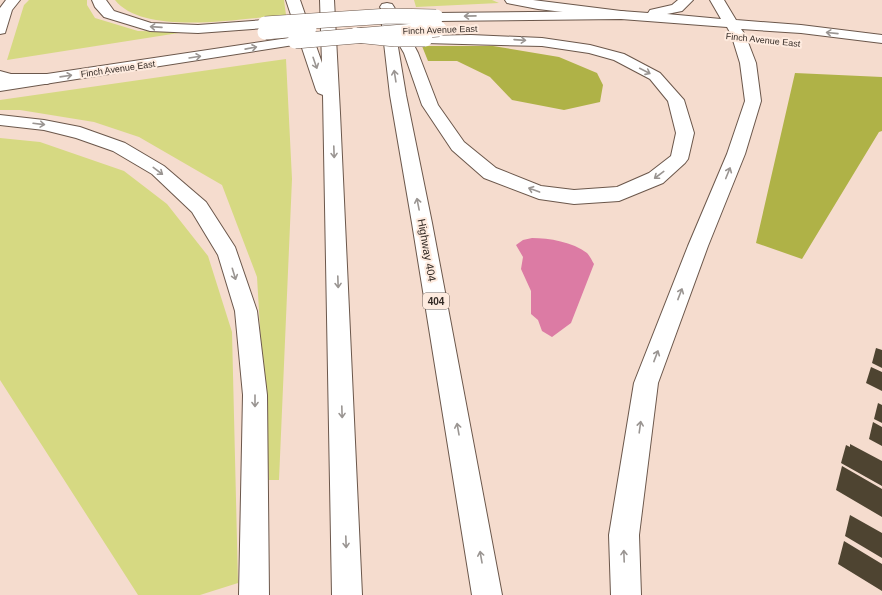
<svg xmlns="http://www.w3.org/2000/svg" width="882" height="595" font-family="Arial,sans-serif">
  <rect width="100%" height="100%" fill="#f5dcce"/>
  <path fill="#d6d982" d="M 29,0 L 87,0 L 87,5 L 95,18 L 138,31 L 185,32 L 7,60 L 24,5 Z
    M 115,0 L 284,0 L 286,15 C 243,18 144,37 115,0 Z
    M 414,0 L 492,0 L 499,3 L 416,7 Z
    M 286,59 L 292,179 L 279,480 L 269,480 L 257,277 L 222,185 L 139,137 L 94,122 L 20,110 L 0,110 L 0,100 Z
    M 0,138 L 40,142 L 124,171 L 167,204 L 208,256 L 232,332 L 238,583 L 200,595 L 138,595 L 0,380 Z"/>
  <path fill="#afb247" d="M 422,46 L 493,46 L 559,57 L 597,73 L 603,85 L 600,102 L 564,110 L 512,100 L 490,77 L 457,61 L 428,61 Z
    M 795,73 L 882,77 L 882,131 L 879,132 L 802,259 L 756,243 Z"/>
  <path fill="#dc7ba4" d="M 532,238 C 549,238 573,242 587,253 C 590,256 592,261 594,264 L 571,323 L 552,337 L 542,331 L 538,320 L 531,314 L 531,291 L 521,269 L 523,257 L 516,245 L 523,240 Z"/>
  <path fill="#4e4431" d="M 876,348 L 882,350 L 882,368 L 872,363 Z
    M 871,367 L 882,372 L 882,391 L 866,383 Z
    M 878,403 L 882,405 L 882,423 L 874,419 Z
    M 873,422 L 882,427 L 882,446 L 869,439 Z
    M 850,444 L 882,461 L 882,486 L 841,463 L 846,445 L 850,447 Z
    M 842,466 L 882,489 L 882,517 L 836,490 Z
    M 850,515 L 882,533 L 882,558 L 845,536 Z
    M 844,541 L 882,564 L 882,591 L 838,564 Z"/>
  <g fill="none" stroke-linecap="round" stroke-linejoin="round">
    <defs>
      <path id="secondary" d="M 678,0 L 693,0 L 682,11 L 667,14 L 721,19 L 710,0 L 724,0 L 736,20 L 801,25 L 882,35 L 882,43 L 801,33 L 741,29 L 744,33 L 742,36 L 737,37 L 732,36 L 727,27 L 621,19 L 436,21 L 431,20 L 429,17 L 431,14 L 436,13 L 621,11 L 648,13 L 650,10 L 672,5 Z
        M 295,37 L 300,38 L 302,41 L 300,44 L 0,91 L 0,81 Z"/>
      <path id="highway" d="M 6,0 L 20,0 L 12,10 L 5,33 L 0,34 L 0,8 Z
        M 92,0 L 106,0 L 114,11 L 151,23 L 198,25 L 265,20 L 270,21 L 272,24 L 270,27 L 265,28 L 198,33 L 150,31 L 104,17 L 95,7 Z
        M 286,0 L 300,0 L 322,63 L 320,0 L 334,0 L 340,113 L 362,595 L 332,595 L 323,95 L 318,93 L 316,90 Z
        M 505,0 L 533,0 L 621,11 L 626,12 L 628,15 L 626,18 L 621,19 L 538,9 L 507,3 Z
        M 387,3 L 392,4 L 394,7 L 418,53 L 438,105 L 464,142 L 496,168 L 541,186 L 574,190 L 617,187 L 649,173 L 671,156 L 676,133 L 668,101 L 650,79 L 614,60 L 589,53 L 542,46 L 425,43 L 420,42 L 418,39 L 420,36 L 471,35 L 542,38 L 590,45 L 624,54 L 660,73 L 684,100 L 694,133 L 688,159 L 685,163 L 663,183 L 619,201 L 574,204 L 539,199 L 484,178 L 452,150 L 422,105 L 404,53 L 397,41 L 406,95 L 432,223 L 502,595 L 472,595 L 412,223 L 390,95 L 381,17 L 384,14 L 380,7 L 382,4 Z
        M 739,33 L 744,34 L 746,37 L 756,63 L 761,101 L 745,154 L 708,246 L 658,383 L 639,535 L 641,595 L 611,595 L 609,535 L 634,383 L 688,246 L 727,154 L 745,101 L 740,63 L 732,37 L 734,34 Z
        M 0,71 L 11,74 L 47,74 L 52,76 L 55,79 L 52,82 L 47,84 L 10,84 L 0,81 Z
        M 0,115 L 44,120 L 80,127 L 125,143 L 164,166 L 206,202 L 235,247 L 257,311 L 267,395 L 269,595 L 239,595 L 243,395 L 235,311 L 218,255 L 192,212 L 152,174 L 113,151 L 76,138 L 44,130 L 0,125 Z"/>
    </defs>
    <use href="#secondary" stroke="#6b574b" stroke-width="2"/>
    <use href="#highway" stroke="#6b574b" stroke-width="2"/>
    <use href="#secondary" fill="#fff" fill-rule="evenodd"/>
    <use href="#highway" fill="#fff" fill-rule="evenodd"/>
    <defs>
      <path id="secondary-bridge" d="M 265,32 L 309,28
        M 295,41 L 439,29"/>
      <path id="highway-bridge" d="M 265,24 L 389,16 L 436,17
        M 356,35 L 395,39 L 425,39"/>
    </defs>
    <use href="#secondary-bridge" stroke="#6b574b" stroke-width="16" stroke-linecap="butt"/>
    <use href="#highway-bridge" stroke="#6b574b" stroke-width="16" stroke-linecap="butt"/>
    <use href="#secondary-bridge" stroke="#fff" stroke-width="15"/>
    <use href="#highway-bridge" stroke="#fff" stroke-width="15"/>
  </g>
  <defs><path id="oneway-shaft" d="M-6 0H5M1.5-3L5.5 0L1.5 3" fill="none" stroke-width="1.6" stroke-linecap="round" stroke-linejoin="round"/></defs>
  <g stroke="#9a9592">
    <use href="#oneway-shaft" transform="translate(470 16) rotate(179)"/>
    <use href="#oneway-shaft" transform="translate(156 27) rotate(-176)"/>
    <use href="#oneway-shaft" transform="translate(832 33) rotate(-174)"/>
    <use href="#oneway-shaft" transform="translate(520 40) rotate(4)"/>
    <use href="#oneway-shaft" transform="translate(251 48) rotate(-11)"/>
    <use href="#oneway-shaft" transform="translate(195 57) rotate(-9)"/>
    <use href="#oneway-shaft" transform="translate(315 63) rotate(71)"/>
    <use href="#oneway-shaft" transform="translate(645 71) rotate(27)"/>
    <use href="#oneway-shaft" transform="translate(66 76) rotate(-8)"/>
    <use href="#oneway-shaft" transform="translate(395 76) rotate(-99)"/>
    <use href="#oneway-shaft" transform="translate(39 124) rotate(7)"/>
    <use href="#oneway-shaft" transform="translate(334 152) rotate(88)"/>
    <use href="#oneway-shaft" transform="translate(158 171) rotate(37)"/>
    <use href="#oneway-shaft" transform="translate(728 173) rotate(-68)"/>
    <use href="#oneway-shaft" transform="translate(659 175) rotate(143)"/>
    <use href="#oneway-shaft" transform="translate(534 190) rotate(-160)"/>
    <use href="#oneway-shaft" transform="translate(418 204) rotate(-101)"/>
    <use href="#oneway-shaft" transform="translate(234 274) rotate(73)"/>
    <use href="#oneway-shaft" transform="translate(338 282) rotate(88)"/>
    <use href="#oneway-shaft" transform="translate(680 294) rotate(-69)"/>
    <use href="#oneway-shaft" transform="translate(656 356) rotate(-69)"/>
    <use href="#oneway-shaft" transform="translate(255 401) rotate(90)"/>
    <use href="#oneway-shaft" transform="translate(342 412) rotate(88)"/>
    <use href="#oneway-shaft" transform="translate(640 427) rotate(-82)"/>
    <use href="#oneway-shaft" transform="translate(458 429) rotate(-100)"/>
    <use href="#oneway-shaft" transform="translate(346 542) rotate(88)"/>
    <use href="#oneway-shaft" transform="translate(624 556) rotate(-92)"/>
    <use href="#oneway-shaft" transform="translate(481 557) rotate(-100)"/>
  </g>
  <g text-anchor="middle" stroke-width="4" stroke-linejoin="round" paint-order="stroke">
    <g font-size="9" fill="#342b26" stroke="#feebdf">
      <text transform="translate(440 30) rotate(-2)" y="3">Finch Avenue East</text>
      <text transform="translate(763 40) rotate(6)" y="3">Finch Avenue East</text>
      <text transform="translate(118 69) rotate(-8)" y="3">Finch Avenue East</text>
    </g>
    <rect fill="#feebdf" stroke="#71655e" stroke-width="1" x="423" y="293" width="26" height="16" rx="3"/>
    <g font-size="10" font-weight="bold" fill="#342b26">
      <text x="436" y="305">404</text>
    </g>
    <g font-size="11" fill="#342b26" stroke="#feebdf">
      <text transform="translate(427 250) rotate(80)" y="4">Highway 404</text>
    </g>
  </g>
</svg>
